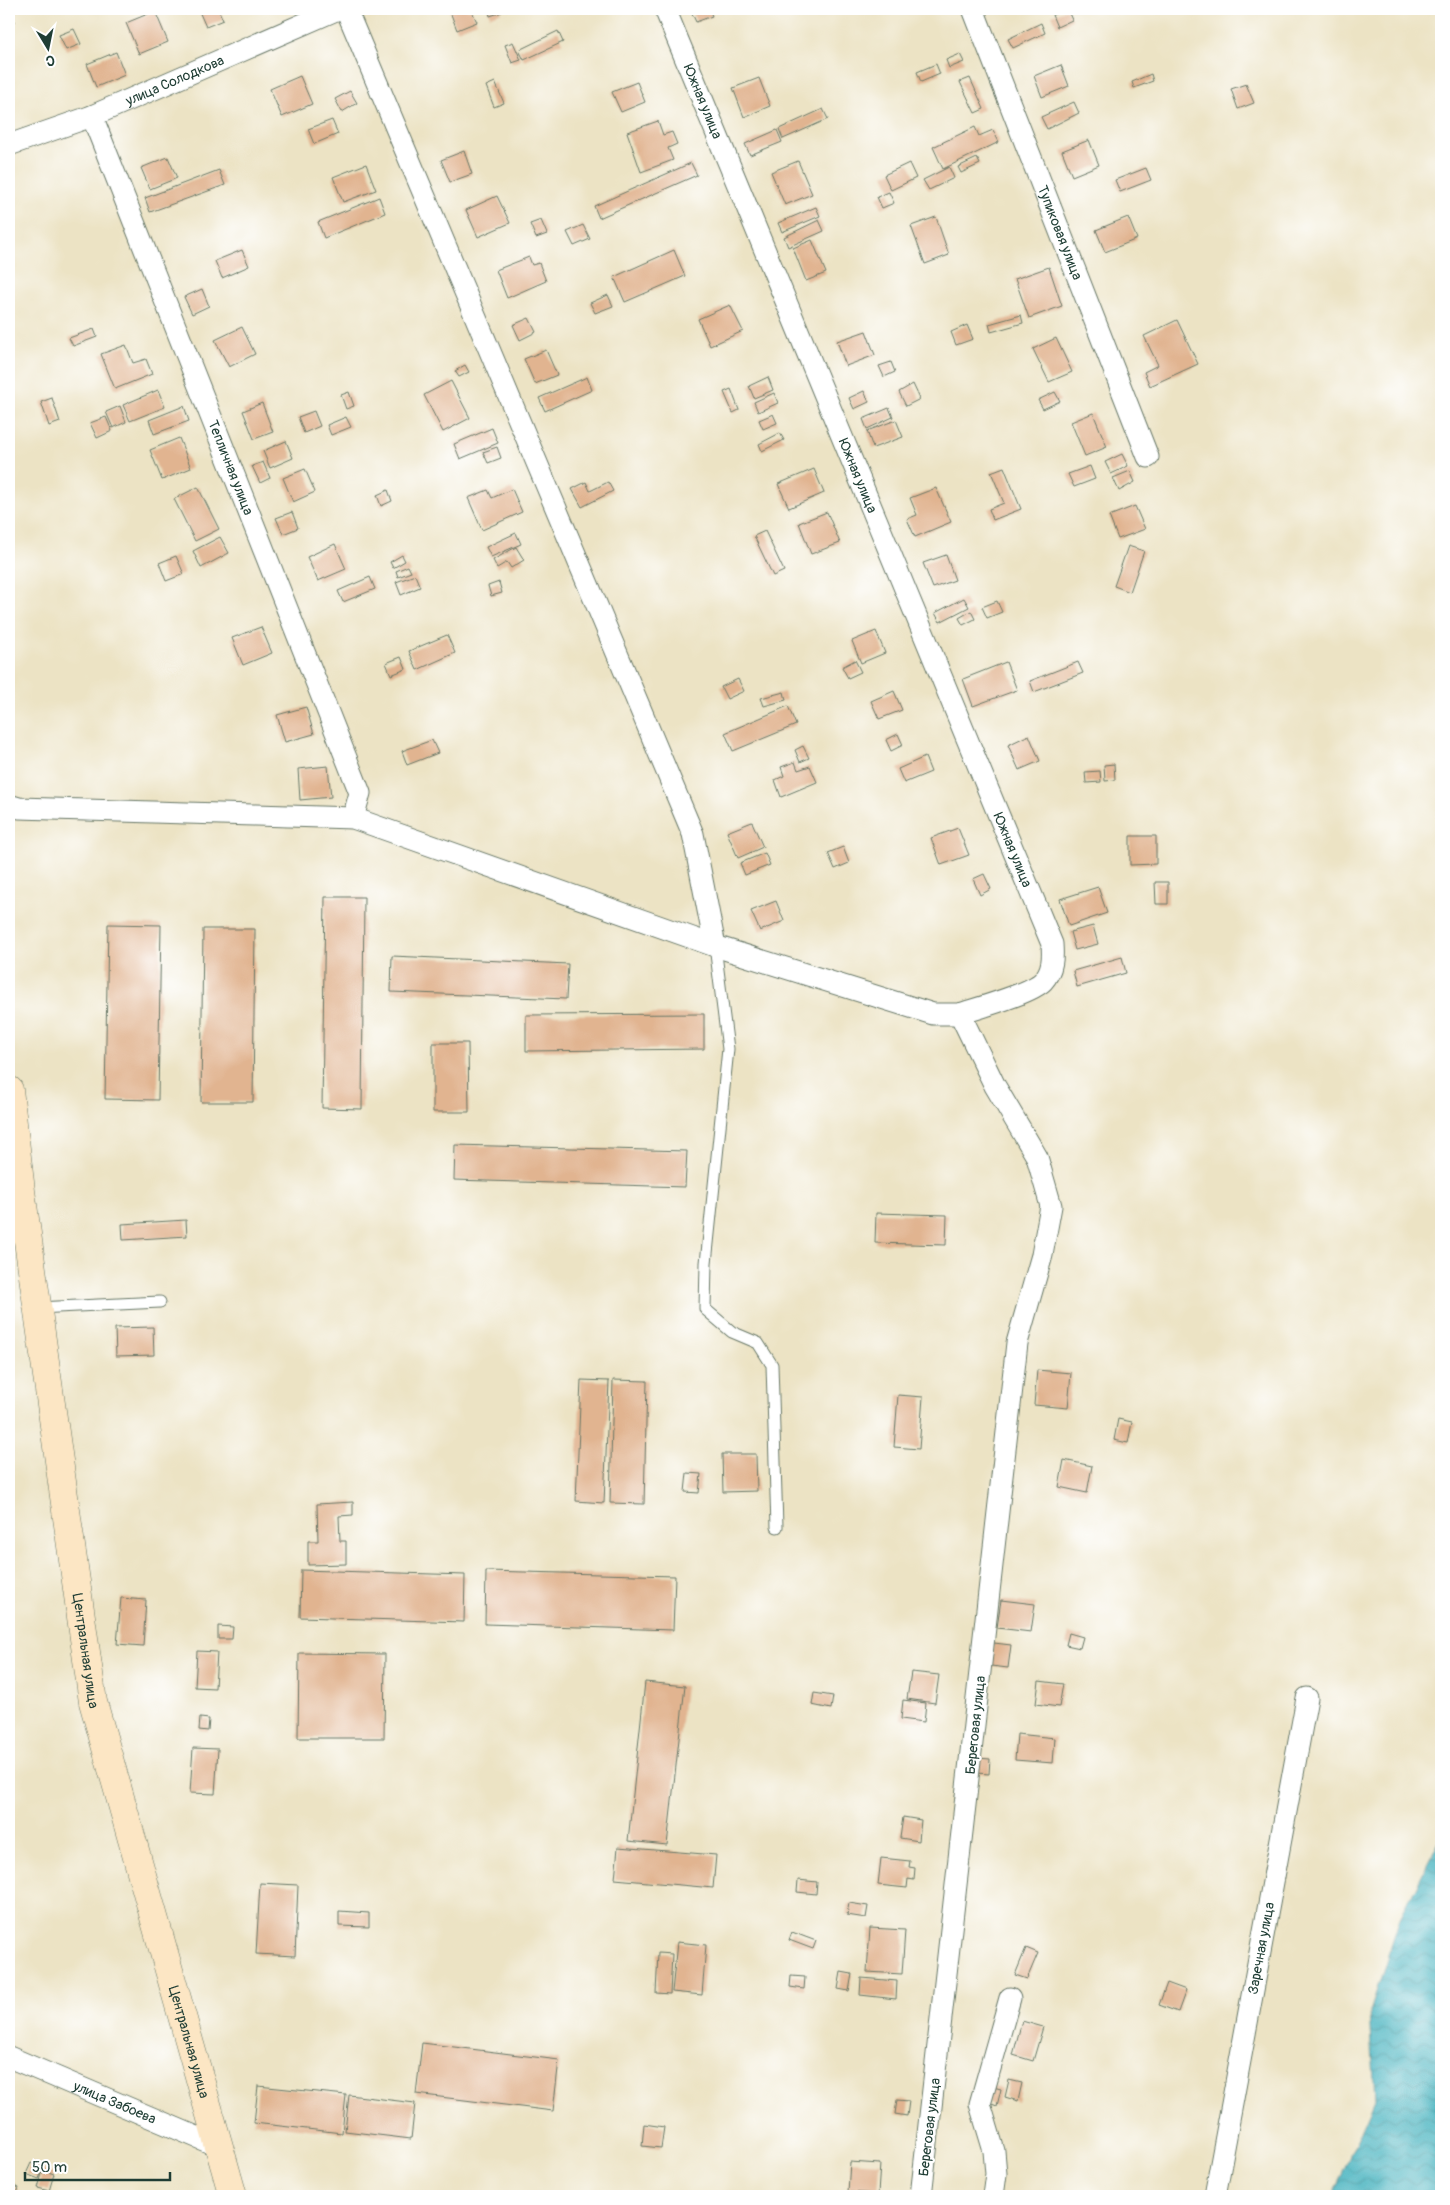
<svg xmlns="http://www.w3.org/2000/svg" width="1450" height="2205" font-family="Pangolin,sans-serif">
  <defs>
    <pattern id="water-waves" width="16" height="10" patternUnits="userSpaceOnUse" patternTransform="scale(1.25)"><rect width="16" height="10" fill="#42b1bd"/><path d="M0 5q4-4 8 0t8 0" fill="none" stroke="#37919a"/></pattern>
  </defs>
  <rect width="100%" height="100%" fill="#fff"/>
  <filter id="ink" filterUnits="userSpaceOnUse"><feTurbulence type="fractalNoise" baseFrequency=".02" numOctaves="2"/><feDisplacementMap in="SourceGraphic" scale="10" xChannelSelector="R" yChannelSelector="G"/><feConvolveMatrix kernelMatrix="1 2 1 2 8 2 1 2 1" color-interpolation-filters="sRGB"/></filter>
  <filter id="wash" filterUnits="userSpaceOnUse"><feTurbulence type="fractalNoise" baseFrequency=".0096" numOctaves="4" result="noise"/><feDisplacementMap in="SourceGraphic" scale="20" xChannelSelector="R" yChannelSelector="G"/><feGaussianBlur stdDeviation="1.12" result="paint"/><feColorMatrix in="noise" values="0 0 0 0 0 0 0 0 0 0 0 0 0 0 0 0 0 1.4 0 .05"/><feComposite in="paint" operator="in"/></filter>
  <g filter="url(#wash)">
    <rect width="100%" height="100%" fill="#ece3c4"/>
    <path fill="url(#water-waves)" stroke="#307778" d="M 1441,1837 L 1441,2196 L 1332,2196 L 1375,2099 L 1370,2011 L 1400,1918 Z"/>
    <g id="blocks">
      <path fill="#e1b490" d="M 9,9 L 15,22 L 9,25 Z
        M 198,9 L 224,9 L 219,11 L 223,20 L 206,27 Z
        M 449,9 L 471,9 L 477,22 L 457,30 Z
        M 488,9 L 500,9 L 502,12 L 490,16 Z
        M 690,9 L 709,9 L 712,16 L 696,22 Z
        M 1067,9 L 1072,20 L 1057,27 L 1052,15 Z
        M 155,11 L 168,42 L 139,54 L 126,23 Z
        M 1041,23 L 1045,33 L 1013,48 L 1008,39 Z
        M 74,29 L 81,44 L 66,50 L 59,35 Z
        M 558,31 L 563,42 L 524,60 L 519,50 Z
        M 513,42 L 521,60 L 512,63 L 505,45 Z
        M 116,52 L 125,75 L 96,87 L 87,64 Z
        M 960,54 L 964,62 L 949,68 L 946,60 Z
        M 936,64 L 940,74 L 921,82 L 917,72 Z
        M 1061,65 L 1069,86 L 1042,97 L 1034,76 Z
        M 1151,74 L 1153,81 L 1134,88 L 1132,82 Z
        M 300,76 L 312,104 L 282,117 L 270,89 Z
        M 759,78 L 770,106 L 744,117 L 733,88 Z
        M 970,78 L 984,109 L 975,113 L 960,82 Z
        M 495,82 L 504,103 L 494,107 L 486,86 Z
        M 637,82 L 645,102 L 621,112 L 612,92 Z
        M 1246,84 L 1254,103 L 1238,109 L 1231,89 Z
        M 350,91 L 357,103 L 342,112 L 335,99 Z
        M 1074,102 L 1079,113 L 1047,129 L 1041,117 Z
        M 823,109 L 828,119 L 783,139 L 779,129 Z
        M 332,120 L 338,134 L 314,144 L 308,129 Z
        M 658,121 L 663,135 L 672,132 L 677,144 L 668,148 L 673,160 L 641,172 L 627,132 Z
        M 975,127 L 979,136 L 993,130 L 999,142 L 943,169 L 933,147 Z
        M 777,130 L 782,142 L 750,155 L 745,144 Z
        M 1089,140 L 1099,165 L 1072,176 L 1062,151 Z
        M 464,151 L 472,174 L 450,182 L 441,160 Z
        M 168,157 L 177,178 L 150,189 L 141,168 Z
        M 977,158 L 980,164 L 961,173 L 958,167 Z
        M 798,161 L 812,194 L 785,205 L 771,172 Z
        M 691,163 L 697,175 L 599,218 L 594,206 Z
        M 909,163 L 916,178 L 891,190 L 884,175 Z
        M 366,164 L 376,190 L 343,202 L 333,177 Z
        M 949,167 L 954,178 L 929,190 L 923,180 Z
        M 1146,168 L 1151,180 L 1120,192 L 1115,180 Z
        M 219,170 L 225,185 L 150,212 L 145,198 Z
        M 889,192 L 894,203 L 882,208 L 877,197 Z
        M 497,196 L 510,223 L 478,237 L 466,210 Z
        M 379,197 L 385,213 L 324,238 L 318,222 Z
        M 816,207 L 820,216 L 782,232 L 778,223 Z
        M 936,217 L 949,255 L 925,264 L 911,226 Z
        M 1128,217 L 1137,239 L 1105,252 L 1096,230 Z
        M 541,220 L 547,234 L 536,238 L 530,224 Z
        M 819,220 L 824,231 L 788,247 L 784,237 Z
        M 583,225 L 590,239 L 574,246 L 567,232 Z
        M 812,240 L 826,273 L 806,281 L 793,248 Z
        M 242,250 L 249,266 L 222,278 L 215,261 Z
        M 674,250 L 685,276 L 625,302 L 614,277 Z
        M 529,257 L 532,265 L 539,263 L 546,281 L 507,298 L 496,270 Z
        M 1049,267 L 1062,306 L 1029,318 L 1015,279 Z
        M 202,289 L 209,306 L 192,314 L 184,297 Z
        M 608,295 L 613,306 L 595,313 L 590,303 Z
        M 730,305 L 743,331 L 710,346 L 698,319 Z
        M 1021,315 L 1023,323 L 991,332 L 989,324 Z
        M 529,318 L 536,332 L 520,340 L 513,325 Z
        M 1177,320 L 1198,364 L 1150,386 L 1144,372 L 1158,365 L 1144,336 Z
        M 967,325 L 973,339 L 956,345 L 951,332 Z
        M 242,327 L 255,354 L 229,367 L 215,340 Z
        M 94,329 L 97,337 L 73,346 L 69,338 Z
        M 866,331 L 875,355 L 846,366 L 837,341 Z
        M 1056,338 L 1072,372 L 1049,382 L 1033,349 Z
        M 126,345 L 133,363 L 146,359 L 152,374 L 115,389 L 101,354 Z
        M 546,350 L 557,375 L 535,384 L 524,359 Z
        M 891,362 L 895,372 L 884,377 L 879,366 Z
        M 465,365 L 469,372 L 459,377 L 455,371 Z
        M 587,377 L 592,390 L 545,411 L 539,398 Z
        M 768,377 L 773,390 L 754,398 L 749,386 Z
        M 451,381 L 470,418 L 443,432 L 424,395 Z
        M 913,384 L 920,399 L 906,406 L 899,392 Z
        M 731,389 L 739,410 L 733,413 L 724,392 Z
        M 158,390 L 165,407 L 130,421 L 123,405 Z
        M 864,391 L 869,402 L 854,409 L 849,398 Z
        M 349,392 L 354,406 L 346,409 L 341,395 Z
        M 1055,392 L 1060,401 L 1043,409 L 1038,400 Z
        M 774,393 L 778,403 L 758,412 L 754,402 Z
        M 52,398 L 60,422 L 49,426 L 41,402 Z
        M 262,403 L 273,432 L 254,439 L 243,411 Z
        M 120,406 L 126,422 L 113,428 L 106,412 Z
        M 184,406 L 189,421 L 154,434 L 149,420 Z
        M 889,408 L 893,417 L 867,429 L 863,419 Z
        M 314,411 L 320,426 L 304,433 L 298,417 Z
        M 1093,413 L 1107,447 L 1085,456 L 1071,422 Z
        M 773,414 L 777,423 L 763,429 L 759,420 Z
        M 106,417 L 112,431 L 97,438 L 90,423 Z
        M 346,417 L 351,427 L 331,435 L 327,425 Z
        M 896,420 L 903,437 L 873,448 L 867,431 Z
        M 492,428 L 498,443 L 460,459 L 454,444 Z
        M 780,433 L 784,440 L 762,451 L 759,444 Z
        M 179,438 L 191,468 L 162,480 L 150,450 Z
        M 286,441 L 293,458 L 270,468 L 263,451 Z
        M 497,447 L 501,458 L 488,463 L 483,452 Z
        M 1122,454 L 1128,466 L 1111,474 L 1105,462 Z
        M 263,462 L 270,478 L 260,483 L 252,466 Z
        M 1090,466 L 1095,479 L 1074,487 L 1068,474 Z
        M 1004,467 L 1021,509 L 993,520 L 989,509 L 1004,503 L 991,472 Z
        M 305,469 L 315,492 L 293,502 L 283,478 Z
        M 814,469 L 824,493 L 789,508 L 778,484 Z
        M 1130,471 L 1135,482 L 1119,491 L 1113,478 Z
        M 586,482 L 590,491 L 608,482 L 613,491 L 582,507 L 572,489 Z
        M 198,487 L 219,529 L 195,541 L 174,499 Z
        M 936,488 L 951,522 L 915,537 L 907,519 L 917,515 L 910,498 Z
        M 512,489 L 522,512 L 482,530 L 468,498 L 488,490 L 492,498 Z
        M 388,490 L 392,501 L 381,506 L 377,495 Z
        M 1135,506 L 1145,529 L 1118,539 L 1109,516 Z
        M 292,512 L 298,528 L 283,534 L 276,518 Z
        M 827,512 L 840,543 L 811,554 L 799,523 Z
        M 765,531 L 784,571 L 773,576 L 754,536 Z
        M 516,533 L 521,544 L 491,557 L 486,547 Z
        M 220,537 L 229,553 L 201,568 L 193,551 Z
        M 335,544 L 346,569 L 318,581 L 307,557 Z
        M 1128,546 L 1144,551 L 1130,592 L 1114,586 Z
        M 516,547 L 524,560 L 511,568 L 507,562 L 497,568 L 493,560 Z
        M 402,555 L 405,561 L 393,568 L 390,562 Z
        M 946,555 L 955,580 L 933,588 L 923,563 Z
        M 176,556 L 184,574 L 166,581 L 159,563 Z
        M 408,566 L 411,572 L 398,577 L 396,571 Z
        M 415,575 L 420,587 L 401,595 L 396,582 Z
        M 370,577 L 375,589 L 343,602 L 338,591 Z
        M 499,582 L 502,593 L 491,596 L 488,586 Z
        M 964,598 L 969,607 L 940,622 L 935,613 Z
        M 997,601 L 1002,612 L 987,618 L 982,607 Z
        M 971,611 L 975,619 L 963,625 L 959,618 Z
        M 261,627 L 272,653 L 243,665 L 232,638 Z
        M 876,631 L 885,653 L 861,663 L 852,641 Z
        M 447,635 L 455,653 L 417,670 L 409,651 Z
        M 401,657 L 406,669 L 391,675 L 386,663 Z
        M 855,660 L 861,672 L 848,678 L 842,667 Z
        M 1006,662 L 1017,690 L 973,706 L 963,679 Z
        M 1078,662 L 1083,673 L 1034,692 L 1030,681 Z
        M 738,679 L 744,691 L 727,699 L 721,687 Z
        M 894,691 L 902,710 L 879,719 L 871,701 Z
        M 784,692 L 786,700 L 764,706 L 761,698 Z
        M 788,706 L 796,725 L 733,751 L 725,733 Z
        M 306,707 L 314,734 L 285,742 L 277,715 Z
        M 898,734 L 903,745 L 891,751 L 886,740 Z
        M 1029,735 L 1040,761 L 1019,770 L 1008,745 Z
        M 432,740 L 438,753 L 407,765 L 402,751 Z
        M 803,746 L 809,758 L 800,762 L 795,750 Z
        M 925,757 L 931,772 L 904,783 L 898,769 Z
        M 795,762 L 798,770 L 810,766 L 817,782 L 781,797 L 775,780 L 784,776 L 781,767 Z
        M 1114,764 L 1115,780 L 1105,781 L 1104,765 Z
        M 328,766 L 331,797 L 300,800 L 298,769 Z
        M 1100,771 L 1101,782 L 1086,783 L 1085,772 Z
        M 752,822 L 763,847 L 738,858 L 727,832 Z
        M 958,828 L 969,855 L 941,865 L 931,838 Z
        M 1130,836 L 1156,836 L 1156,864 L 1130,865 Z
        M 843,847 L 849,863 L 835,869 L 828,853 Z
        M 765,853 L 770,865 L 745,875 L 740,863 Z
        M 984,874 L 991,889 L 980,895 L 973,879 Z
        M 1155,882 L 1168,882 L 1168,904 L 1156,904 Z
        M 1098,887 L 1107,913 L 1069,926 L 1060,899 Z
        M 325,897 L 364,897 L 362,1109 L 322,1108 Z
        M 776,901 L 784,921 L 760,931 L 751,911 Z
        M 108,924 L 161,925 L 158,1100 L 105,1099 Z
        M 1093,926 L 1098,944 L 1075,950 L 1070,932 Z
        M 203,929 L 255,929 L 253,1102 L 201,1102 Z
        M 392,956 L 568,964 L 566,999 L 391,992 Z
        M 1122,957 L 1126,973 L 1077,987 L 1073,971 Z
        M 704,1014 L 704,1049 L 526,1051 L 526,1015 Z
        M 433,1043 L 468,1043 L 469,1112 L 433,1112 Z
        M 455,1145 L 687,1151 L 685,1187 L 454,1180 Z
        M 876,1213 L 947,1215 L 946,1245 L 875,1243 Z
        M 186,1220 L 187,1236 L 123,1240 L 122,1224 Z
        M 153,1327 L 154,1355 L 116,1356 L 115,1328 Z
        M 1037,1370 L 1071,1373 L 1068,1408 L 1034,1405 Z
        M 581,1380 L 609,1381 L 604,1503 L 576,1501 Z
        M 613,1380 L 647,1381 L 644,1504 L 610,1503 Z
        M 898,1395 L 923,1397 L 919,1449 L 894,1447 Z
        M 1118,1419 L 1132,1422 L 1128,1443 L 1114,1440 Z
        M 722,1454 L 756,1454 L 757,1491 L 723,1492 Z
        M 1064,1460 L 1092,1466 L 1087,1493 L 1059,1487 Z
        M 687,1473 L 701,1474 L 699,1493 L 685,1492 Z
        M 353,1502 L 353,1515 L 339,1516 L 340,1541 L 346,1541 L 346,1564 L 308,1565 L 308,1541 L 318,1541 L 317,1504 Z
        M 301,1570 L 465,1575 L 464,1622 L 300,1617 Z
        M 486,1571 L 675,1576 L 673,1630 L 485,1624 Z
        M 121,1598 L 146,1600 L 143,1646 L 117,1644 Z
        M 1001,1600 L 1035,1604 L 1031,1632 L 997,1628 Z
        M 218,1626 L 233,1627 L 232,1639 L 218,1639 Z
        M 1069,1633 L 1083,1637 L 1080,1648 L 1066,1645 Z
        M 994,1643 L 1011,1645 L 1008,1668 L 991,1666 Z
        M 197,1651 L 217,1652 L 215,1688 L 195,1687 Z
        M 299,1653 L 385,1654 L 384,1738 L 298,1738 Z
        M 911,1672 L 939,1675 L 935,1703 L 907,1699 Z
        M 1039,1681 L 1063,1684 L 1059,1707 L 1036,1704 Z
        M 645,1682 L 685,1686 L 667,1845 L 628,1841 Z
        M 814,1693 L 833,1696 L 831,1709 L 812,1705 Z
        M 903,1700 L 926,1703 L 924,1722 L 901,1719 Z
        M 200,1718 L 209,1719 L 208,1731 L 199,1730 Z
        M 1017,1734 L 1055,1738 L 1053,1763 L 1015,1760 Z
        M 193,1748 L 218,1749 L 215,1794 L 190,1793 Z
        M 978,1758 L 990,1759 L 989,1774 L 977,1773 Z
        M 903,1817 L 921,1820 L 919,1841 L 900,1838 Z
        M 618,1847 L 716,1855 L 713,1888 L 615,1879 Z
        M 881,1858 L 910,1861 L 909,1867 L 915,1868 L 914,1880 L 908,1879 L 907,1888 L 878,1885 Z
        M 798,1880 L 817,1882 L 816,1894 L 797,1892 Z
        M 260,1883 L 298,1885 L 295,1956 L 256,1954 Z
        M 849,1903 L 868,1906 L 866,1918 L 847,1915 Z
        M 339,1911 L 369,1913 L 369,1927 L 339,1926 Z
        M 870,1928 L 905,1930 L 902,1974 L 867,1972 Z
        M 792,1932 L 816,1941 L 813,1949 L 789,1940 Z
        M 677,1942 L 706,1945 L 702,1995 L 672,1992 Z
        M 1026,1948 L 1038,1953 L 1027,1979 L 1015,1975 Z
        M 658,1953 L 672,1954 L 670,1994 L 656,1993 Z
        M 841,1972 L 852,1974 L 849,1991 L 838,1989 Z
        M 791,1976 L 805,1977 L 804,1989 L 790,1987 Z
        M 861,1978 L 897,1981 L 896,1999 L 860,1995 Z
        M 1167,1983 L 1186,1990 L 1178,2012 L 1159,2005 Z
        M 1022,2021 L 1043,2027 L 1033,2061 L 1013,2055 Z
        M 422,2043 L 559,2060 L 553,2111 L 416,2094 Z
        M 1009,2080 L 1022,2083 L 1018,2101 L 1005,2097 Z
        M 258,2086 L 346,2095 L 342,2133 L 254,2123 Z
        M 989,2086 L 1001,2089 L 997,2106 L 989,2103 Z
        M 349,2095 L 415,2103 L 411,2139 L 345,2131 Z
        M 897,2100 L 909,2101 L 907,2116 L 895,2114 Z
        M 644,2124 L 664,2127 L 661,2148 L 642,2146 Z
        M 850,2162 L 880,2164 L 878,2194 L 848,2192 Z
        M 31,2163 L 43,2168 L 39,2179 L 26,2174 Z
        M 43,2170 L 54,2174 L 49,2191 L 38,2188 Z
        M 9,2183 L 19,2188 L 16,2196 L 9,2196 Z"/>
    </g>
  </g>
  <g filter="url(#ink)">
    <use href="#blocks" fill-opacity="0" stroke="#677766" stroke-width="1"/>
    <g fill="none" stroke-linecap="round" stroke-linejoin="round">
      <defs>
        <path id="lane" d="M 715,946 L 728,1049 L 706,1263 L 705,1309 L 732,1332 L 758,1343 L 772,1365 L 777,1527
          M 37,1308 L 160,1302"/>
        <g id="street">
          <path d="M 346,9 L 693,834 L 715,946"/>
          <path id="s1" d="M 665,9 L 1052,944 C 1053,957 1053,970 1043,981 C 1032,993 978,1008 960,1014 L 995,1086 L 1037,1157 L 1051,1206 L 1042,1255 L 1017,1343 L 921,2196"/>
          <path id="s2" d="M 973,9 L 1148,457"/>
          <path id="s3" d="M 92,116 L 360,793 L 353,818"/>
          <path id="s4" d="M 9,145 L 92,116 L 338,9"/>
          <path d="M 9,805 L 19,808 L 353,818 L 715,946 L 933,1014 L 960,1014"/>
          <path id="s5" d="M 9,2057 L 220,2147"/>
          <path d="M 993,2196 L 996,2174 L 994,2151 L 980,2104 L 1010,1998"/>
          <path id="s6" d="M 1215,2196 L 1307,1698"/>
        </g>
        <g id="secondary">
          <path id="s7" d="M 9,1090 L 21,1191 L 93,1702 L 233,2196"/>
        </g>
      </defs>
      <use href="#lane" stroke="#677766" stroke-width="13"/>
      <use href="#street" stroke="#677766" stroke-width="23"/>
      <use href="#secondary" stroke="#677766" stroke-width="29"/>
      <use href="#lane" stroke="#fff" stroke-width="11"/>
      <use href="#street" stroke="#fff" stroke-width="21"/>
      <use href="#secondary" stroke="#fce6c4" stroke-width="28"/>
    </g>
  </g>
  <g text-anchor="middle" stroke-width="4.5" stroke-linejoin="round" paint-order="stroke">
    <g font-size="14" fill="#1f3d34" stroke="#fff">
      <text dy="5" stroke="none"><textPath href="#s4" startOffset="178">улица Солодкова</textPath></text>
      <text dy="5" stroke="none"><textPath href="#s1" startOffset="100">Южная улица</textPath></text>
      <text dy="5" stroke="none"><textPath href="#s2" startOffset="240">Тупиковая улица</textPath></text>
      <text dy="5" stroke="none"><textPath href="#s3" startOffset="378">Тепличная улица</textPath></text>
      <text dy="5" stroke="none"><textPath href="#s1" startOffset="505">Южная улица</textPath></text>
      <text dy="5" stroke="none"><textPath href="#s1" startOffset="910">Южная улица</textPath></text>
      <text dy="5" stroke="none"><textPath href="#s7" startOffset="566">Центральная улица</textPath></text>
      <text transform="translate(975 1725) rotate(-84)" y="5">Береговая улица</text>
      <text dy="5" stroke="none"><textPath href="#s6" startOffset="252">Заречная улица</textPath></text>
      <text dy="5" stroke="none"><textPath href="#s7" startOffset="971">Центральная улица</textPath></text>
      <text dy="5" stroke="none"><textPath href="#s5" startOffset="115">улица Забоева</textPath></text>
      <text transform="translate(929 2127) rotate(-83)" y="5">Береговая улица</text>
    </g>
  </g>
  <rect width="1450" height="2205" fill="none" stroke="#fff" stroke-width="30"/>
  <g transform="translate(48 48) rotate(170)" stroke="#ffffff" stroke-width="4" paint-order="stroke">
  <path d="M0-4L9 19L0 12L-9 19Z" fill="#1f3d34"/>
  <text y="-8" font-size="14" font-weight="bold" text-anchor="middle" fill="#1f3d34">С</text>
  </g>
  <path d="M25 2172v8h145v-8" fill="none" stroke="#1f3d34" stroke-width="2.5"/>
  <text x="32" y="2172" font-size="15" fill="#1f3d34" stroke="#ffffff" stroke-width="4" paint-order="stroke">50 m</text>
</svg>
